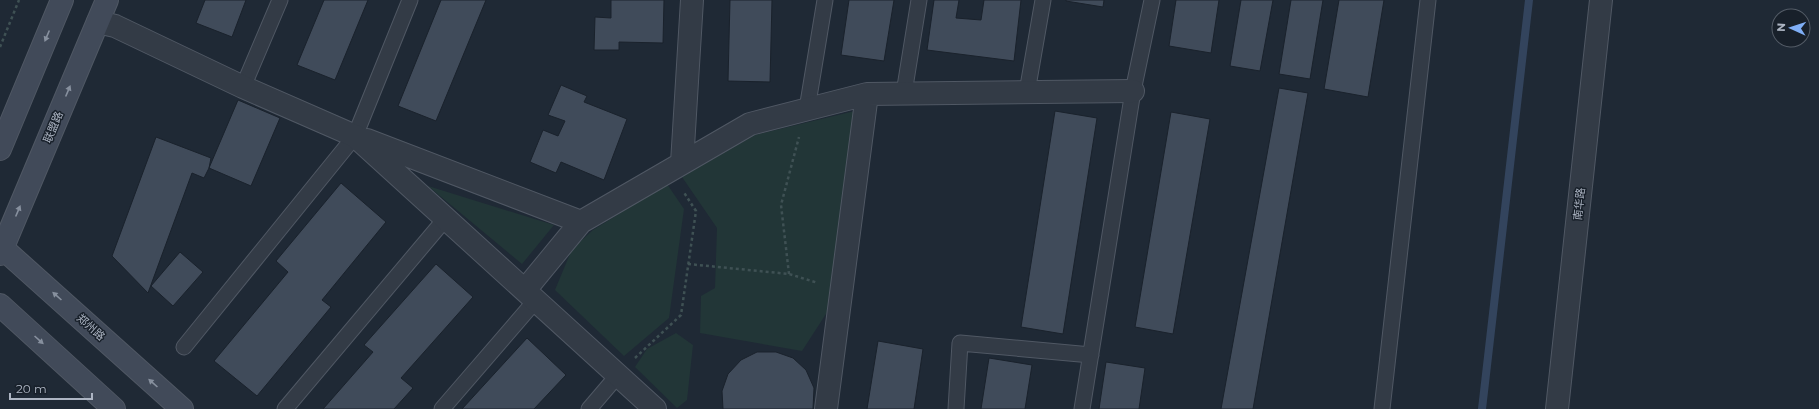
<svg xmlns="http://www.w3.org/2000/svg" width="1819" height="409" font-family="Montserrat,'Noto Sans SC',sans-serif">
  <rect width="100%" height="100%" fill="#1f2935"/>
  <path fill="#223637" d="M 859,110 L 835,300 L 802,351 L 700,333 L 701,296 L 715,288 L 717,228 L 682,177 L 755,135 Z
    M 667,184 L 684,209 L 669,318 L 624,356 L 555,290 L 572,249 L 593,230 Z
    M 428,186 L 554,225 L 522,264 Z
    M 676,333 L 693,345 L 687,400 L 677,408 L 635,367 L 647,349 Z"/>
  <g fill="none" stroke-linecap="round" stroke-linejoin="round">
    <path stroke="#33445d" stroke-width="8" d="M 1482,409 L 1529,0"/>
  </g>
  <path fill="#404b5a" stroke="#1a222c" d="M 205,0 L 246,0 L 232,37 L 196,23 Z
    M 324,0 L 368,0 L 335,80 L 297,65 Z
    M 441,0 L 486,0 L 436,121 L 398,106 Z
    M 611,0 L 664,0 L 663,43 L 619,42 L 619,50 L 594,50 L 595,17 L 611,18 Z
    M 730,0 L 772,0 L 770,82 L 728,81 Z
    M 849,0 L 894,0 L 884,61 L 841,55 Z
    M 934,0 L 959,0 L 956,18 L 981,20 L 984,0 L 1021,0 L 1014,61 L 927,50 Z
    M 1066,0 L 1104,0 L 1103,7 L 1066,1 Z
    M 1176,0 L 1219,0 L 1211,53 L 1169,46 Z
    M 1241,0 L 1273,0 L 1260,71 L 1230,66 Z
    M 1291,0 L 1323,0 L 1310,79 L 1279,74 Z
    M 1339,0 L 1384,0 L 1368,97 L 1324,89 Z
    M 561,85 L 587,96 L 584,102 L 627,119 L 604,180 L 561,162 L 556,173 L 530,162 L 543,130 L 558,136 L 565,121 L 548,115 Z
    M 1279,88 L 1308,93 L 1253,409 L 1221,409 Z
    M 238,100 L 280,118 L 251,186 L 209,168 Z
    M 1055,111 L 1097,118 L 1063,334 L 1021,327 Z
    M 1171,112 L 1210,119 L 1173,334 L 1135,327 Z
    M 156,137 L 211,158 L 209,168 L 204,178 L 192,173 L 148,293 L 112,256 Z
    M 341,183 L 386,222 L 322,300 L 331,307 L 257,396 L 214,361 L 288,272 L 276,261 Z
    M 180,252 L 203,272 L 173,306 L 151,286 Z
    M 436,264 L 473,297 L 401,378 L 413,388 L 394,409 L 323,409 L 373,352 L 364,345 Z
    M 527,338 L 566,375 L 534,409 L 462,409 Z
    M 878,341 L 923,349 L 914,409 L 867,409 Z
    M 757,352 L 776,352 L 793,358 L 806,370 L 814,388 L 813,409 L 723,409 L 722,391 L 728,374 L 741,360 Z
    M 989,358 L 1032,365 L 1025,409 L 981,409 Z
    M 1106,362 L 1145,368 L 1139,409 L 1099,409 Z"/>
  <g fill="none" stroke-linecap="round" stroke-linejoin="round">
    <defs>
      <path id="lane" d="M 243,87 L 280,0
        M 1027,92 L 1043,0
        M 904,93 L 919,0
        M 807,109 L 825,0
        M 184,347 L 355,136 L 410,0
        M 285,409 L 446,218
        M 442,409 L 536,300
        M 589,409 L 618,375
        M 956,409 L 960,343 L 1091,355
        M 1082,409 L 1133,91 L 1152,0
        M 1382,409 L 1428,0"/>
      <path id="street" d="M 98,22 L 115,26 L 243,87 L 355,136 L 655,409
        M 367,140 L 581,222
        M 682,163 L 692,0
        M 525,290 L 581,222 L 750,124 L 867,94 L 1133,91
        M 826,409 L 867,94
        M 1557,409 L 1601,0"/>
      <path id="secondary" d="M 0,149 L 62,0
        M 0,246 L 182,409
        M 0,254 L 107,0
        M 0,305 L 114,409"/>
    </defs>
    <use href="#lane" stroke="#505864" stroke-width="17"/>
    <use href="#street" stroke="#505864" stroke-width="24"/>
    <use href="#secondary" stroke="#505864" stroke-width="24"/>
    <path stroke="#3f5154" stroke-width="2.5" stroke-dasharray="3 3" stroke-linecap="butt" d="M 0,47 L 19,0
      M 688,264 L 789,274 L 818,283
      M 789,274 L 781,205 L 799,137
      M 635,358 L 681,315 L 696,211 L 683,191"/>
    <use href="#lane" stroke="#333b46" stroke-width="15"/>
    <use href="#street" stroke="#333b46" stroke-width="22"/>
    <use href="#secondary" stroke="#414a59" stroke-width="22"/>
  </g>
  <defs><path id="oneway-solid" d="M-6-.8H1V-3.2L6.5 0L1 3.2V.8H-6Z"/></defs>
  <g fill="#87909e">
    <use href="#oneway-solid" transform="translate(47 36) rotate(113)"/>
    <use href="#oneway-solid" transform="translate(68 91) rotate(-67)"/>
    <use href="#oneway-solid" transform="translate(18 211) rotate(-67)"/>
    <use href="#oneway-solid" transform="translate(57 296) rotate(-138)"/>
    <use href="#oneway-solid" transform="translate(39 340) rotate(42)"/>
    <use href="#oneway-solid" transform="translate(153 383) rotate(-138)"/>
  </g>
  <g text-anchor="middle" stroke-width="3" stroke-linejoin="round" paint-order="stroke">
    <g font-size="11" fill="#adb5c3" stroke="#18202a">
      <text transform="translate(53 127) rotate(-67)" y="4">联盟路</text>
      <text transform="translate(1579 204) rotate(-84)" y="4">南华路</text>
      <text transform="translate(91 327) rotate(42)" y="4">郑州路</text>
    </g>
  </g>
  <g transform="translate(1791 28) rotate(273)"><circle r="19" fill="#18202a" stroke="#545c67"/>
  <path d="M0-3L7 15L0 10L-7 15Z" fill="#7faef6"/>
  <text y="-6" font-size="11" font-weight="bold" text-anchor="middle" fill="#adb5c3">N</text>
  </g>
  <path d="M10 393v6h82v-6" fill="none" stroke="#adb5c3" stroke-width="2"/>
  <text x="16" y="393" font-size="12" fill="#adb5c3" stroke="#18202a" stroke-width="3" paint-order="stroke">20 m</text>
</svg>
